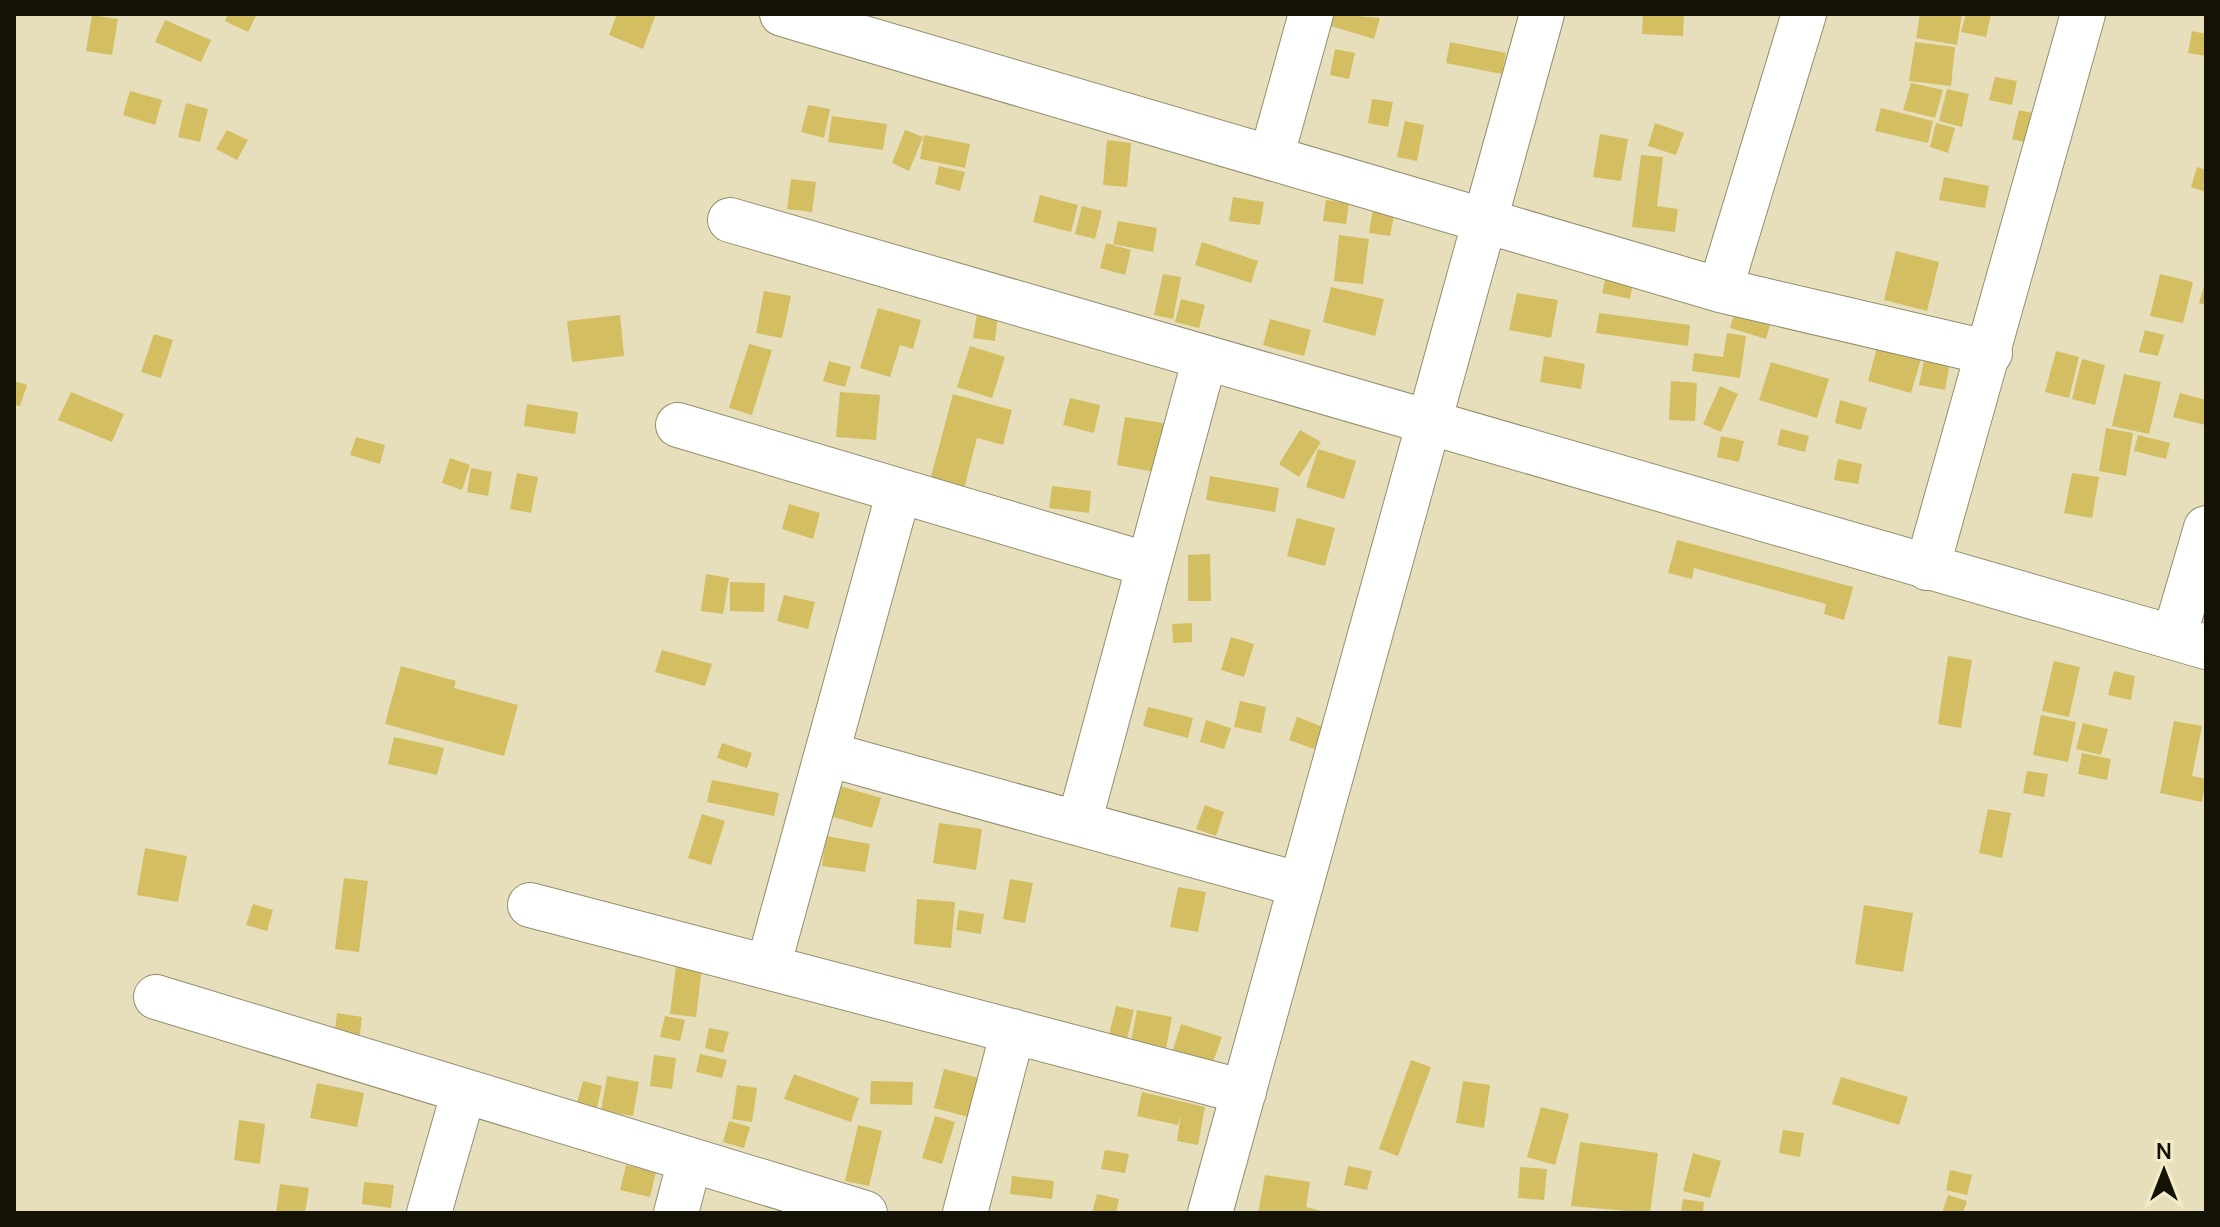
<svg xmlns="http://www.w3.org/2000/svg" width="2220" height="1227" font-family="Manrope,sans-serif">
  <rect width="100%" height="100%" fill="#e7dfbc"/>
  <path fill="#d3be61" d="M 228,14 L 257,14 L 248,32 L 225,21 Z
    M 617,14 L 656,14 L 643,49 L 609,35 Z
    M 1335,14 L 1380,18 L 1374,39 L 1331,26 Z
    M 1643,14 L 1684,14 L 1683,36 L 1642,34 Z
    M 1920,14 L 1962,14 L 1957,45 L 1916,38 Z
    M 1966,14 L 1991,15 L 1986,37 L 1961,32 Z
    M 92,15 L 118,19 L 112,55 L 86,51 Z
    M 165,20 L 211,40 L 201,62 L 155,42 Z
    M 2192,31 L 2206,34 L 2206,56 L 2188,53 Z
    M 1450,42 L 1506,53 L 1502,74 L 1446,63 Z
    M 1915,42 L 1955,47 L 1951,86 L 1909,81 Z
    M 1335,49 L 1355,53 L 1349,79 L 1330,75 Z
    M 1995,77 L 2017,81 L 2012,105 L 1989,100 Z
    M 1911,83 L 1943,90 L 1935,118 L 1903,110 Z
    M 1947,89 L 1969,94 L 1962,127 L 1939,121 Z
    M 130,91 L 162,100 L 155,125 L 123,115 Z
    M 1372,99 L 1393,102 L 1388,127 L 1368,123 Z
    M 186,103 L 208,109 L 200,142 L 178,137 Z
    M 808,105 L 830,109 L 824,138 L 801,132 Z
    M 1881,108 L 1933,121 L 1928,143 L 1875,131 Z
    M 2019,110 L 2047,116 L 2040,146 L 2012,139 Z
    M 832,116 L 887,124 L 883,150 L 828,142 Z
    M 1405,121 L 1424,125 L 1417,161 L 1397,157 Z
    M 1655,123 L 1684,133 L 1676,155 L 1648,146 Z
    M 1936,123 L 1955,128 L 1948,153 L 1930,147 Z
    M 227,130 L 248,140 L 237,160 L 216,149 Z
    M 905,130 L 923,137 L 909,171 L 892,163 Z
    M 1600,134 L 1628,139 L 1621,181 L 1593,177 Z
    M 924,135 L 970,144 L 965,168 L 920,159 Z
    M 1107,140 L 1131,143 L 1127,187 L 1103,185 Z
    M 1641,155 L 1663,157 L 1657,206 L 1678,209 L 1675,232 L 1632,227 Z
    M 939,166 L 965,172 L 960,191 L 935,184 Z
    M 2197,167 L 2206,170 L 2206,192 L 2191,187 Z
    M 1944,177 L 1989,186 L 1985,208 L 1939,200 Z
    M 791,179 L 816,182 L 812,212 L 787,209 Z
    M 1040,195 L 1078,205 L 1071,232 L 1033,222 Z
    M 1233,197 L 1264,202 L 1260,225 L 1229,221 Z
    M 1326,200 L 1349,203 L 1346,224 L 1323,221 Z
    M 1082,206 L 1102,211 L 1095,239 L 1075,234 Z
    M 1373,208 L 1395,212 L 1390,236 L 1369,233 Z
    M 1118,221 L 1157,228 L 1153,252 L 1113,244 Z
    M 1339,235 L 1369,239 L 1363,284 L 1334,281 Z
    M 1202,242 L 1258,261 L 1251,283 L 1195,265 Z
    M 1106,243 L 1131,250 L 1125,275 L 1100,268 Z
    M 1896,251 L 1939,262 L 1927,311 L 1884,300 Z
    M 1607,272 L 1634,278 L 1630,299 L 1602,293 Z
    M 1163,274 L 1181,277 L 1173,319 L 1154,315 Z
    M 2160,274 L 2193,282 L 2183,323 L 2150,316 Z
    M 2206,280 L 2206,305 L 2199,303 Z
    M 1331,287 L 1384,299 L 1375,336 L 1323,322 Z
    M 764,291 L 791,296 L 782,338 L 756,333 Z
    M 1517,293 L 1558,300 L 1551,338 L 1509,330 Z
    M 1181,299 L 1205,305 L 1199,328 L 1175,322 Z
    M 878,308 L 921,320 L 913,349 L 900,345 L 890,377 L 860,368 Z
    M 977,313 L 998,316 L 995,341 L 973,338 Z
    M 1599,313 L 1690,325 L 1688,346 L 1596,333 Z
    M 1734,314 L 1770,325 L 1766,339 L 1730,328 Z
    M 620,315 L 624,356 L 572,362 L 567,321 Z
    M 1270,319 L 1311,330 L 1304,356 L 1263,345 Z
    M 2145,330 L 2164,335 L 2158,356 L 2139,352 Z
    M 1727,333 L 1746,336 L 1740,378 L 1692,371 L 1694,353 L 1723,357 Z
    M 154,334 L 173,340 L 161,378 L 141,372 Z
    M 1878,343 L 1922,355 L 1911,393 L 1868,381 Z
    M 749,344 L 772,350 L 752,415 L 729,408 Z
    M 970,346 L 1005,357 L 992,398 L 957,387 Z
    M 1926,351 L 1951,356 L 1945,390 L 1919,385 Z
    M 2056,351 L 2079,357 L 2069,398 L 2045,392 Z
    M 1544,356 L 1585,364 L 1581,389 L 1540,382 Z
    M 2082,359 L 2105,365 L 2095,405 L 2072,399 Z
    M 829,361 L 851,367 L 845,387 L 823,381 Z
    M 1771,362 L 1829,379 L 1817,418 L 1759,400 Z
    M 2124,374 L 2161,382 L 2149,434 L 2112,426 Z
    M 14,381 L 27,385 L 20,406 L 14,405 Z
    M 1671,381 L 1697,383 L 1695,421 L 1669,420 Z
    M 1720,386 L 1738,394 L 1721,432 L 1703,424 Z
    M 71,392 L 124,414 L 112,442 L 58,420 Z
    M 840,392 L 880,395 L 876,440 L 836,437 Z
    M 2180,393 L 2206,400 L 2205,425 L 2173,417 Z
    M 953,394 L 1012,410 L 1003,445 L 977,438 L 963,493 L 929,484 Z
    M 1070,398 L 1100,405 L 1094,433 L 1063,425 Z
    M 1840,400 L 1867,408 L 1861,430 L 1835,423 Z
    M 527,404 L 578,412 L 575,434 L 524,426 Z
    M 1125,417 L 1169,424 L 1161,473 L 1117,465 Z
    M 2106,428 L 2133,433 L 2126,476 L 2099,471 Z
    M 1781,429 L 1809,436 L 1805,452 L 1777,445 Z
    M 1300,430 L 1321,442 L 1299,477 L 1279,464 Z
    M 2138,435 L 2170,443 L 2166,459 L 2134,451 Z
    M 1721,436 L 1744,441 L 1739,462 L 1717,457 Z
    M 356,437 L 385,445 L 380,464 L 350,455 Z
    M 1318,449 L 1356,461 L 1344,499 L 1306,487 Z
    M 450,458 L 470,465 L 462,490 L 442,483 Z
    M 1838,459 L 1862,464 L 1858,484 L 1834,480 Z
    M 471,468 L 492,472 L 488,496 L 467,492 Z
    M 517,473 L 538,477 L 531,513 L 510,509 Z
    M 2072,473 L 2099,477 L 2092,518 L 2064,513 Z
    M 1210,476 L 1279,488 L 1275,512 L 1206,500 Z
    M 1052,486 L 1091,491 L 1089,513 L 1049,508 Z
    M 789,504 L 820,513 L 813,539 L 782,529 Z
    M 1297,518 L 1335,528 L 1325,566 L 1287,556 Z
    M 1677,540 L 1853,587 L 1844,620 L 1824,614 L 1826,604 L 1694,568 L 1692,579 L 1668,573 Z
    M 1210,554 L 1211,601 L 1188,601 L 1188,555 Z
    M 706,574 L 729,578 L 723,614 L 701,611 Z
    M 730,582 L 765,583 L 764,612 L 730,611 Z
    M 784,595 L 815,602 L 808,629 L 777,621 Z
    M 1192,623 L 1192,642 L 1173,643 L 1172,624 Z
    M 1231,637 L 1254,644 L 1244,677 L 1221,670 Z
    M 662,650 L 712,664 L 705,686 L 655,672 Z
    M 1948,656 L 1972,660 L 1961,728 L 1938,724 Z
    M 2054,661 L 2080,667 L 2069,717 L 2042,711 Z
    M 401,666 L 456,681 L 454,688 L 518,705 L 504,756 L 385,724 Z
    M 2114,671 L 2135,676 L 2131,700 L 2108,695 Z
    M 1240,701 L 1266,707 L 1261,733 L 1234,727 Z
    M 1148,707 L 1193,718 L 1188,738 L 1143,726 Z
    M 2041,715 L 2076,722 L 2068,762 L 2033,755 Z
    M 1297,717 L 1323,727 L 1314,749 L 1289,740 Z
    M 1206,720 L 1231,728 L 1224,749 L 1200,742 Z
    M 2174,721 L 2202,726 L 2192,776 L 2206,779 L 2202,802 L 2160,793 Z
    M 2083,723 L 2108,729 L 2101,755 L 2076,749 Z
    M 394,737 L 444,748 L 437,775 L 388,764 Z
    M 722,743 L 752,753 L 747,768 L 717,758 Z
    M 2082,753 L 2111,759 L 2107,780 L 2078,774 Z
    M 2027,771 L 2048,774 L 2044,797 L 2023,793 Z
    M 712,780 L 779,793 L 774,816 L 707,802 Z
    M 840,786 L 881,798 L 872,828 L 830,816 Z
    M 1205,805 L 1224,812 L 1216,836 L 1196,829 Z
    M 1988,809 L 2011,813 L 2002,858 L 1979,853 Z
    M 702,814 L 725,821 L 711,865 L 688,858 Z
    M 939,823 L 982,829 L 976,870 L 933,863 Z
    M 826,836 L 870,844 L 865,872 L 822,866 Z
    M 145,848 L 187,856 L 178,902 L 137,895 Z
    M 344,878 L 368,881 L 359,952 L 335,949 Z
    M 1010,879 L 1033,883 L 1025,923 L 1003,919 Z
    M 1178,887 L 1206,892 L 1198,932 L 1170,927 Z
    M 917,899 L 955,902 L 951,948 L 914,944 Z
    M 253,904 L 273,910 L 267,931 L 246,925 Z
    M 1864,905 L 1913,913 L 1903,972 L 1855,964 Z
    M 959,910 L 984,914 L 981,934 L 956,930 Z
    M 676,965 L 702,968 L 696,1017 L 670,1014 Z
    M 1116,1006 L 1134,1010 L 1127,1039 L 1109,1035 Z
    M 1137,1010 L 1172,1017 L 1166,1048 L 1131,1041 Z
    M 337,1013 L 362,1017 L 359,1041 L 334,1037 Z
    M 665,1016 L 685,1020 L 680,1041 L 660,1037 Z
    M 1181,1024 L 1222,1037 L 1212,1065 L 1172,1053 Z
    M 709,1028 L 729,1032 L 723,1053 L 705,1048 Z
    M 700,1054 L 727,1060 L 722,1078 L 696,1072 Z
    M 654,1055 L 676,1058 L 672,1089 L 650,1086 Z
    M 1411,1060 L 1431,1067 L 1398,1156 L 1379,1149 Z
    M 944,1069 L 983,1079 L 973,1118 L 934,1108 Z
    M 794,1074 L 859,1098 L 851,1122 L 784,1099 Z
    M 607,1076 L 639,1082 L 633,1116 L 601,1111 Z
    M 1841,1077 L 1908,1097 L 1899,1125 L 1832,1104 Z
    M 583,1081 L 602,1086 L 596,1111 L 576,1106 Z
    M 871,1081 L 913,1082 L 912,1105 L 870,1104 Z
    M 1463,1081 L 1490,1085 L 1484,1128 L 1456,1123 Z
    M 317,1083 L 364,1093 L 357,1127 L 310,1118 Z
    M 737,1085 L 757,1088 L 752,1122 L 732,1119 Z
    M 1142,1092 L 1205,1107 L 1198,1145 L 1177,1141 L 1181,1113 L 1178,1125 L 1137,1116 Z
    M 1541,1107 L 1569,1114 L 1555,1165 L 1527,1157 Z
    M 935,1116 L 955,1122 L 942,1164 L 922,1158 Z
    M 239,1120 L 265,1124 L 260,1164 L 234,1160 Z
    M 729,1121 L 750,1127 L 744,1148 L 723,1142 Z
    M 858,1125 L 882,1131 L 869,1186 L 845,1181 Z
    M 1783,1130 L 1804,1133 L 1800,1157 L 1779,1153 Z
    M 1580,1142 L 1658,1153 L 1650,1213 L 1571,1206 Z
    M 1105,1150 L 1129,1154 L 1125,1173 L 1101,1169 Z
    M 1693,1153 L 1721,1161 L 1710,1198 L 1683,1191 Z
    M 626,1165 L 656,1172 L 650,1197 L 620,1190 Z
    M 1348,1166 L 1372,1171 L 1367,1190 L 1344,1185 Z
    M 1520,1167 L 1547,1169 L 1544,1200 L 1518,1198 Z
    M 1950,1170 L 1972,1175 L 1967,1195 L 1946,1190 Z
    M 1265,1175 L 1310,1182 L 1306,1207 L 1330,1213 L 1258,1213 Z
    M 1012,1176 L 1054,1181 L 1052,1199 L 1010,1194 Z
    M 364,1182 L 394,1185 L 391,1208 L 362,1204 Z
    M 280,1184 L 309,1188 L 305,1213 L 276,1213 Z
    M 1097,1194 L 1119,1199 L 1116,1213 L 1092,1213 Z
    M 1948,1195 L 1967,1201 L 1963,1213 L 1942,1213 Z
    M 1683,1199 L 1704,1202 L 1703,1213 L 1681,1213 Z"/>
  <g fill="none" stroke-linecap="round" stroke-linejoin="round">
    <defs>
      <path id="minor" d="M 782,14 L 1720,290 L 1990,353
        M 1271,158 L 1311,14
        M 730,220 L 2206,647
        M 1720,290 L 1804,14
        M 678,425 L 1149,565
        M 1927,568 L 2083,14
        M 2174,637 L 2206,528
        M 827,754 L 1301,885
        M 1079,823 L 1205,358
        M 530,905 L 1244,1092
        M 768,967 L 899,491
        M 156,997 L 865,1213
        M 429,1213 L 464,1091
        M 676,1213 L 690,1160
        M 965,1213 L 1013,1031
        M 1210,1213 L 1542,14"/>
    </defs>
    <use href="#minor" stroke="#958d6d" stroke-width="46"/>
    <use href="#minor" stroke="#fff" stroke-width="44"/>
  </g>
  <rect width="2220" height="1227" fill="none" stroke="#141105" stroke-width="32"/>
  <g transform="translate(2164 1171)" stroke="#f4ecc9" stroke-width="6" paint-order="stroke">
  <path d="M0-6L14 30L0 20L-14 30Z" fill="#141105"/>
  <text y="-12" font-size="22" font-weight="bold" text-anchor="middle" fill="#141105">N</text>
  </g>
</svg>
